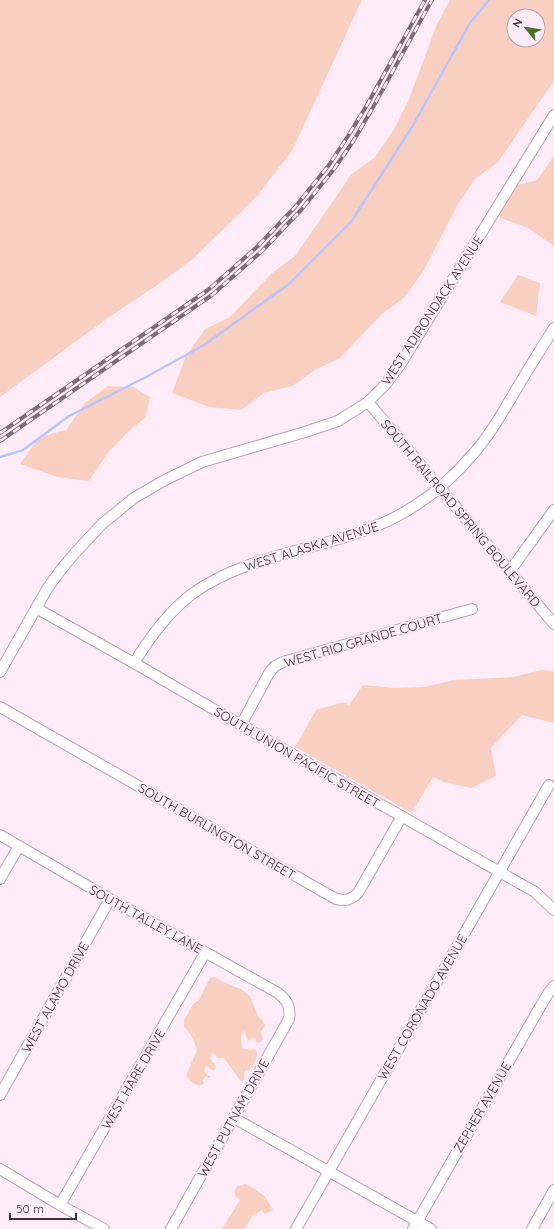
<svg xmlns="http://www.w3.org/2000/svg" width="554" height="1229" font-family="Quicksand,sans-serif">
  <rect width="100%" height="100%" fill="#feedf9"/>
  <path fill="#f9cfc1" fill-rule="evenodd" d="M 0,0 L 362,0 L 292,151 L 257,196 L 193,259 L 156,286 L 108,318 L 0,397 Z
    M 450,0 L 554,0 L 554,81 L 498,162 L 475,179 L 457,206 L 424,270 L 405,297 L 382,314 L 340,358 L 315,370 L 292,386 L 264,393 L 241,410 L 209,407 L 172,393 L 186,356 L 205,329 L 230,317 L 272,273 L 295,256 L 351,175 L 374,158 L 393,131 L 409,99 L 437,24 ZM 514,16 L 538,16 L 538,40 L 514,40 Z
    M 554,156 L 554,246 L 528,228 L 491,214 L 510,187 L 537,180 Z
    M 518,275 L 540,283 L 536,316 L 500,302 Z
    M 108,386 L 133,387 L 150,397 L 146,417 L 128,432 L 107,454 L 89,481 L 57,477 L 20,464 L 39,437 L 66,430 L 85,403 Z
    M 541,670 L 554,671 L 554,723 L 522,715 L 491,748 L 496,776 L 471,788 L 444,782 L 433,777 L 412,813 L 295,747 L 316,710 L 344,702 L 349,705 L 363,685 L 396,688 L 425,687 L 453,680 L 513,677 Z
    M 215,977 L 223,982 L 241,989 L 250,996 L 258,1016 L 262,1020 L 265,1025 L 261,1032 L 263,1039 L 260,1043 L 256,1042 L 254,1038 L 251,1038 L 248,1041 L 244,1031 L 241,1034 L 242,1048 L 250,1050 L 255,1049 C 261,1056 253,1064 249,1071 L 246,1070 L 244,1073 L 244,1080 L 241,1081 L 238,1078 L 224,1058 L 217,1058 L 214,1053 L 212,1054 L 210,1058 L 216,1066 L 215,1070 L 211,1070 L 207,1066 L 205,1067 L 204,1072 L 211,1077 L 208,1078 L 205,1077 L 203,1080 L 204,1084 L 199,1086 L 190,1081 L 186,1076 L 197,1050 C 194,1041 191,1033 184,1027 L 184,1020 L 193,1004 L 199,1000 L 210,978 Z
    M 246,1184 L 265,1196 L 273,1210 L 265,1214 L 262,1210 L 252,1216 L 245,1229 L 222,1229 L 240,1200 L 236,1197 L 234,1191 L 237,1186 Z"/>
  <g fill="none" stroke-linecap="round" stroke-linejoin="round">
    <path stroke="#b5c5fd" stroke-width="2.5" d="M 0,457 L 23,450 L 69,416 L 146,377 L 204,345 L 289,284 L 351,222 L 412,127 L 470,23 L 489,0"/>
    <defs>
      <path id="minor" d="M 368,402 L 554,624
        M 510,571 L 554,510
        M 36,608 L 134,663 L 241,725 L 535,892 L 554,910
        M 134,663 C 150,637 168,612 192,594 C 258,546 348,551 416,505 C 438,491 457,473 474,453 C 488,437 499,419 510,400 C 524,376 539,352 554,328
        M 0,672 L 47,589 L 60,571 L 75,553 L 102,524 L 134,498 L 165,480 L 202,462 L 305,432 L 338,421 L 368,402 L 385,385 L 400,365 L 554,115
        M 0,707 L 336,899 C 346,901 351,900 358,893 L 402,816
        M 241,725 L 269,673 L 275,666 L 283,662 L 472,609
        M 0,835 L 110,899 L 278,993 C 287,1000 291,1007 289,1019 L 171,1229
        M 0,879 L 19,846
        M 0,1095 L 110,899
        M 234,1118 L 431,1229
        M 0,1169 L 60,1205 L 104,1229
        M 60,1205 L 205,953
        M 296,1229 L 549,785
        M 413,1229 L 540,1007 L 549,992 L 554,986
        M 532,1229 L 554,1190"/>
    </defs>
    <use href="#minor" stroke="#bba1b4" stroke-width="12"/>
    <use href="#minor" stroke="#fff" stroke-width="10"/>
    <defs>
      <path id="rail" d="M 0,433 L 208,290 L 257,247 L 296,206 L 329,165 L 348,136 L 367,105 L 425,0
        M 0,441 L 212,295 L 262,251 L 301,210 L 334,169 L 354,140 L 372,109 L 432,0"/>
    </defs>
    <use href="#rail" stroke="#7b6e77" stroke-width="4"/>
    <use href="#rail" stroke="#feedf9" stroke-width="2.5" stroke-dasharray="8" stroke-linecap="butt"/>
  </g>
  <g text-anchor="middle" stroke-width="4" stroke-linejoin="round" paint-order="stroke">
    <g font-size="13" fill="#3d323a" stroke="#feedf9">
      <text transform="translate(432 310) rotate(-57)" y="5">WEST ADIRONDACK AVENUE</text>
      <text transform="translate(461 513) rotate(50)" y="5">SOUTH RAILROAD SPRING BOULEVARD</text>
      <text transform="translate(311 546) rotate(-17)" y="5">WEST ALASKA AVENUE</text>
      <text transform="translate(363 640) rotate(-16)" y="5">WEST RIO GRANDE COURT</text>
      <text transform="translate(297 757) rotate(30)" y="5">SOUTH UNION PACIFIC STREET</text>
      <text transform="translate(217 831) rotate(30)" y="5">SOUTH BURLINGTON STREET</text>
      <text transform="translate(146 919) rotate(29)" y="5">SOUTH TALLEY LANE</text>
      <text transform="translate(55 997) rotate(-61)" y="5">WEST ALAMO DRIVE</text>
      <text transform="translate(422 1007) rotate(-60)" y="5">WEST CORONADO AVENUE</text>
      <text transform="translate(133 1079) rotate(-60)" y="5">WEST HARE DRIVE</text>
      <text transform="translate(482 1107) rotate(-60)" y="5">ZEPHER AVENUE</text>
      <text transform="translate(233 1118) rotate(-61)" y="5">WEST PUTNAM DRIVE</text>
    </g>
  </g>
  <g transform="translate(526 28) rotate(300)"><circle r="19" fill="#feedf9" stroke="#b1a2ad"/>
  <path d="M0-3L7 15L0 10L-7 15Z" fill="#4c712b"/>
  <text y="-6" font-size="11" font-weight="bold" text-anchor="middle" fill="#3d323a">N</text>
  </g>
  <path d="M10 1213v6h66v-6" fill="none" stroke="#3d323a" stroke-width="2"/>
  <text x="16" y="1213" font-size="12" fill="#3d323a" stroke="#feedf9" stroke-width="3" paint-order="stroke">50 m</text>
</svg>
